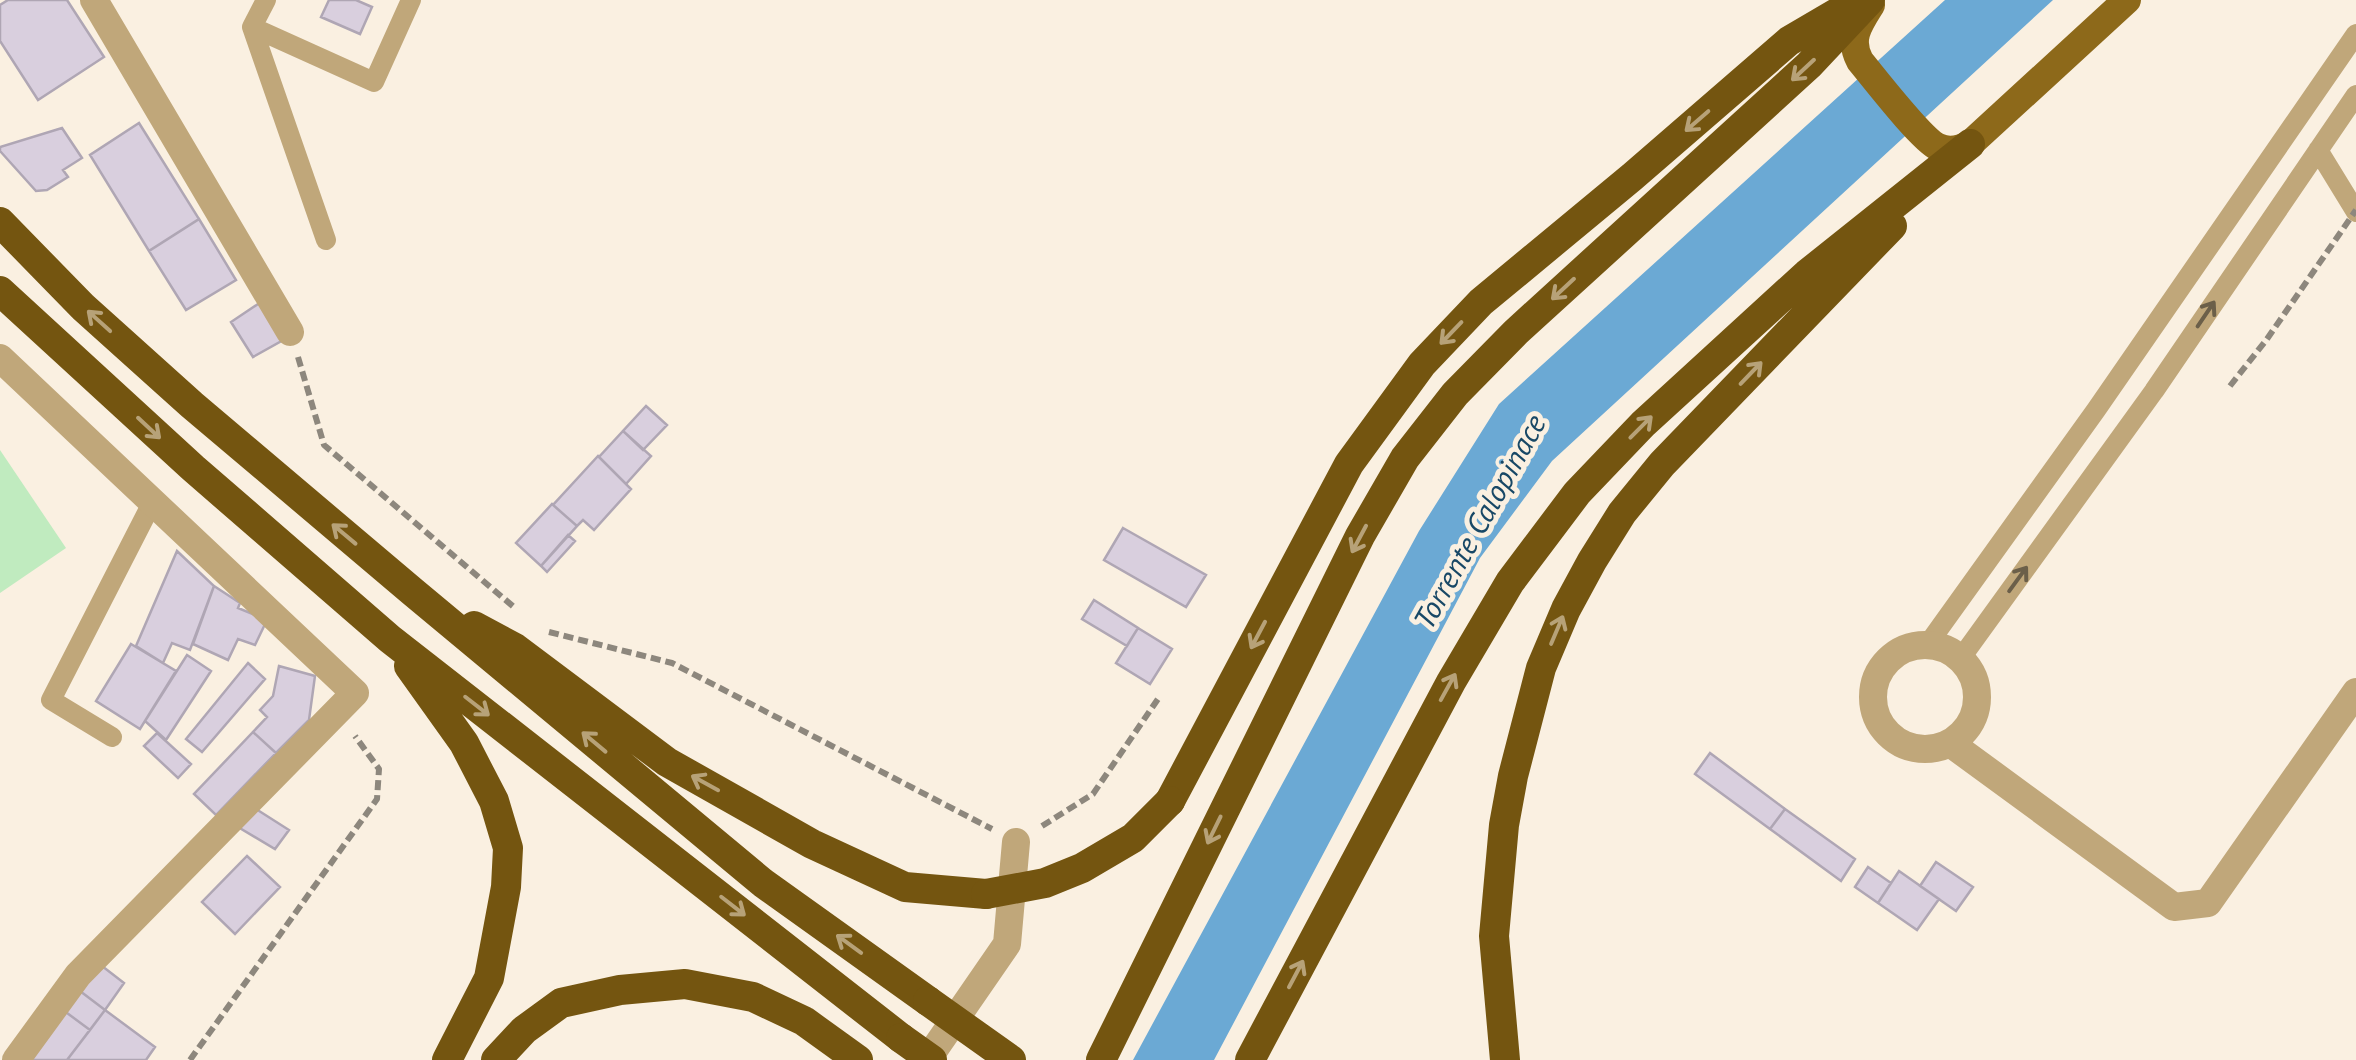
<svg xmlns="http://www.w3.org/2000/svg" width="2356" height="1060" font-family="'PT Sans',sans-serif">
  <rect width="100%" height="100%" fill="#faf0e1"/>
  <path fill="#c0ebbf" d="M 0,450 L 66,548 L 0,593 Z"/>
  <path fill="#6ba9d4" d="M 1945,0 L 2053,0 L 1552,461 L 1480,558 L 1214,1060 L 1133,1060 L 1419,531 L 1499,404 Z"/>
  <path fill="#d9cfde" stroke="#afa6b4" stroke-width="2.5" d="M 8,0 L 67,0 L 104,57 L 38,100 L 0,41 L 0,5 Z
    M 329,0 L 356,0 L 372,7 L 360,34 L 321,17 Z
    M 139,123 L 199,219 L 149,251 L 90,155 Z
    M 62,128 L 82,158 L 63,170 L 68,177 L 47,190 L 36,191 L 0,151 L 0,147 Z
    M 199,219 L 236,280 L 186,310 L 149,251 Z
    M 261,302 L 285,339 L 253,357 L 231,322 Z
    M 646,406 L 667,425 L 643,450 L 623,431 Z
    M 623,431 L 651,456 L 626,484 L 599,457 Z
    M 598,456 L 631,489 L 594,530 L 583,520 L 577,526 L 553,505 Z
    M 552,504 L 577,526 L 541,566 L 516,543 Z
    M 1123,528 L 1206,575 L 1186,607 L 1104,560 Z
    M 568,535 L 575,541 L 547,572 L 541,566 Z
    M 177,551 L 214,586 L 190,650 L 172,643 L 163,663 L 136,646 Z
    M 214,586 L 240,603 L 238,608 L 267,620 L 255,645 L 238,639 L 228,660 L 193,644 Z
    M 1094,600 L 1138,628 L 1127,646 L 1082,619 Z
    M 1138,628 L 1172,649 L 1150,684 L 1116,663 Z
    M 131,644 L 176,671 L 140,729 L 96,701 Z
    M 187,655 L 211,671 L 166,740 L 145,721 Z
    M 248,663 L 265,679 L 202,752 L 186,739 Z
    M 279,666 L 315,676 L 309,720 L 276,753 L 253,732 L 267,717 L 260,710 L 273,696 Z
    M 253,732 L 276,753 L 216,815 L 194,794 Z
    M 157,733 L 191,764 L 178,778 L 144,746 Z
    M 1710,753 L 1785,809 L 1770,829 L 1695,774 Z
    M 256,809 L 289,830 L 275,849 L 238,827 Z
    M 1785,809 L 1855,859 L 1841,881 L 1770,829 Z
    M 247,856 L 280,887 L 235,934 L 202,902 Z
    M 1936,862 L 1973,887 L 1956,911 L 1920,886 Z
    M 1868,867 L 1891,883 L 1878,903 L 1855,887 Z
    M 1899,871 L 1939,899 L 1917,930 L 1878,903 Z
    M 102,966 L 124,983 L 105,1010 L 80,991 Z
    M 80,991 L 105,1010 L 90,1030 L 63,1010 Z
    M 63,1010 L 90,1030 L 67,1060 L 25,1060 Z
    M 105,1010 L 155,1047 L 146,1060 L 67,1060 Z"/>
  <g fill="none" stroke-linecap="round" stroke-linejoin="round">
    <path stroke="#8d877d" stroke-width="6" stroke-dasharray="10 5" stroke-linecap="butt" d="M 298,357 L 324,445 L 515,608
      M 2230,386 L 2267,339
      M 549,632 L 672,663 L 992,829
      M 1042,826 L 1093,794 L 1160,696
      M 190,1060 L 377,799 L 379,769 L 355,736"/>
    <path stroke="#c0a77a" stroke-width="20" d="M 266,0 L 252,27 L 374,82 L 411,0
      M 252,27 L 326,240
      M 2318,150 L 2356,212
      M 1928,644 L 2096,410 L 2356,34
      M 1961,658 L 2154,391 L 2356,95
      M 112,737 L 51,700 L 152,503"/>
    <path stroke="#c0a77a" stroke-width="28" d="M 94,0 L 290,332
      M 0,358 L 355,693 L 78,975 L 16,1060
      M1873 697a52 52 0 1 1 104 0a52 52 0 1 1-104 0Z
      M 1950,743 L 2174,907 L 2208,903 L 2356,692
      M 927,1060 L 1007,944 L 1016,842"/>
    <path stroke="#8d691a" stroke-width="28" d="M 1871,5 C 1859,24 1848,39 1860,61 C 1875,79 1921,139 1938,147 C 1949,152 1959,150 1970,144 L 2127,0"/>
    <path stroke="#745510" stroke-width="30" d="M 0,222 L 83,307 L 192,405 L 413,592 L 763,883 L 928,1001
      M 0,291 L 193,468 L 390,639 L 901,1038
      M 474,626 L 515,648 L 667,762 L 812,844 L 905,887 L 986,894
      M 409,666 L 464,743 L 494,801 L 508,848 L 506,887 L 489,978 L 447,1060
      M 1170,801 L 1349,464 L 1422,364 L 1481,302 L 1632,177 L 1789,41 L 1852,4
      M 496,1060 L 524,1030 L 561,1003 L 620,990 L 685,984 L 753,997 L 804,1021 L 858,1060
      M 1101,1060 L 1360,536 L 1405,458 L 1455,394 L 1516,332 L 1809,65 L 1870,0
      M 1250,1060 L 1451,682 L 1510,582 L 1577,493 L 1643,424 L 1807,274 L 1970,144
      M 1505,1060 L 1494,936 L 1504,825 L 1513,776 L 1541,668 L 1566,609 L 1592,561 L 1622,513 L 1662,464 L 1892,226"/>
    <path stroke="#8d877d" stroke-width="6" stroke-dasharray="10 5" stroke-linecap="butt" d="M 2267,339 L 2356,210"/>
    <path stroke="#745510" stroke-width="30" d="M 986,894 L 1045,883 L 1082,868 L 1133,838 L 1170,801
      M 928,1001 L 1011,1060
      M 901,1038 L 932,1060"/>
  </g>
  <defs><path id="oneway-shaft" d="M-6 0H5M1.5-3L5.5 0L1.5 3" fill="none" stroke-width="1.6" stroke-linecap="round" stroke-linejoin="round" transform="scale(2.5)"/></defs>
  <g stroke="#b7a278">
    <use href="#oneway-shaft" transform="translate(1803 70) rotate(137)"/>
    <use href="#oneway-shaft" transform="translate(1697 121) rotate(139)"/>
    <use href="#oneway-shaft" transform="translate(1563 289) rotate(137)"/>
    <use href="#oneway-shaft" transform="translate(99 321) rotate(-138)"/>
    <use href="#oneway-shaft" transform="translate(1451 333) rotate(134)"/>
    <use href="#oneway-shaft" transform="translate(1751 373) rotate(-46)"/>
    <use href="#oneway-shaft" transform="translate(1641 427) rotate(-45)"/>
    <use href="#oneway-shaft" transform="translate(149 428) rotate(43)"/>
    <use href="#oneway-shaft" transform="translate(344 534) rotate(-140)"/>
    <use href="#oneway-shaft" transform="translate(1359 539) rotate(118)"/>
    <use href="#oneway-shaft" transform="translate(1557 630) rotate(-67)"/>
    <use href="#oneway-shaft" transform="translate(1258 635) rotate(118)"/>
    <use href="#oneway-shaft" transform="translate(1448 687) rotate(-61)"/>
    <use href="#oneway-shaft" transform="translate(477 706) rotate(38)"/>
    <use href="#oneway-shaft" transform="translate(594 742) rotate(-140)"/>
    <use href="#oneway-shaft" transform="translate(705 783) rotate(-151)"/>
    <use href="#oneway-shaft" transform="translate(1214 830) rotate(116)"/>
    <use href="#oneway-shaft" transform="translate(733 906) rotate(38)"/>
    <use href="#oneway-shaft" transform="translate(849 944) rotate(-144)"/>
    <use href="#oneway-shaft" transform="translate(1296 974) rotate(-62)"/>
  </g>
  <g stroke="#6b5f49">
    <use href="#oneway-shaft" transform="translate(2206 314) rotate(-56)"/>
    <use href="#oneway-shaft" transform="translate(2018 579) rotate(-54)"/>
  </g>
  <g text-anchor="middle" stroke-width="10" stroke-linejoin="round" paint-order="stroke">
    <g font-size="30" font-style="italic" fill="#184866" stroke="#faf0e1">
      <text transform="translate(1480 522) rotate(-61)" y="10">Torrente Calopinace</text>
    </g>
  </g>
</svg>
